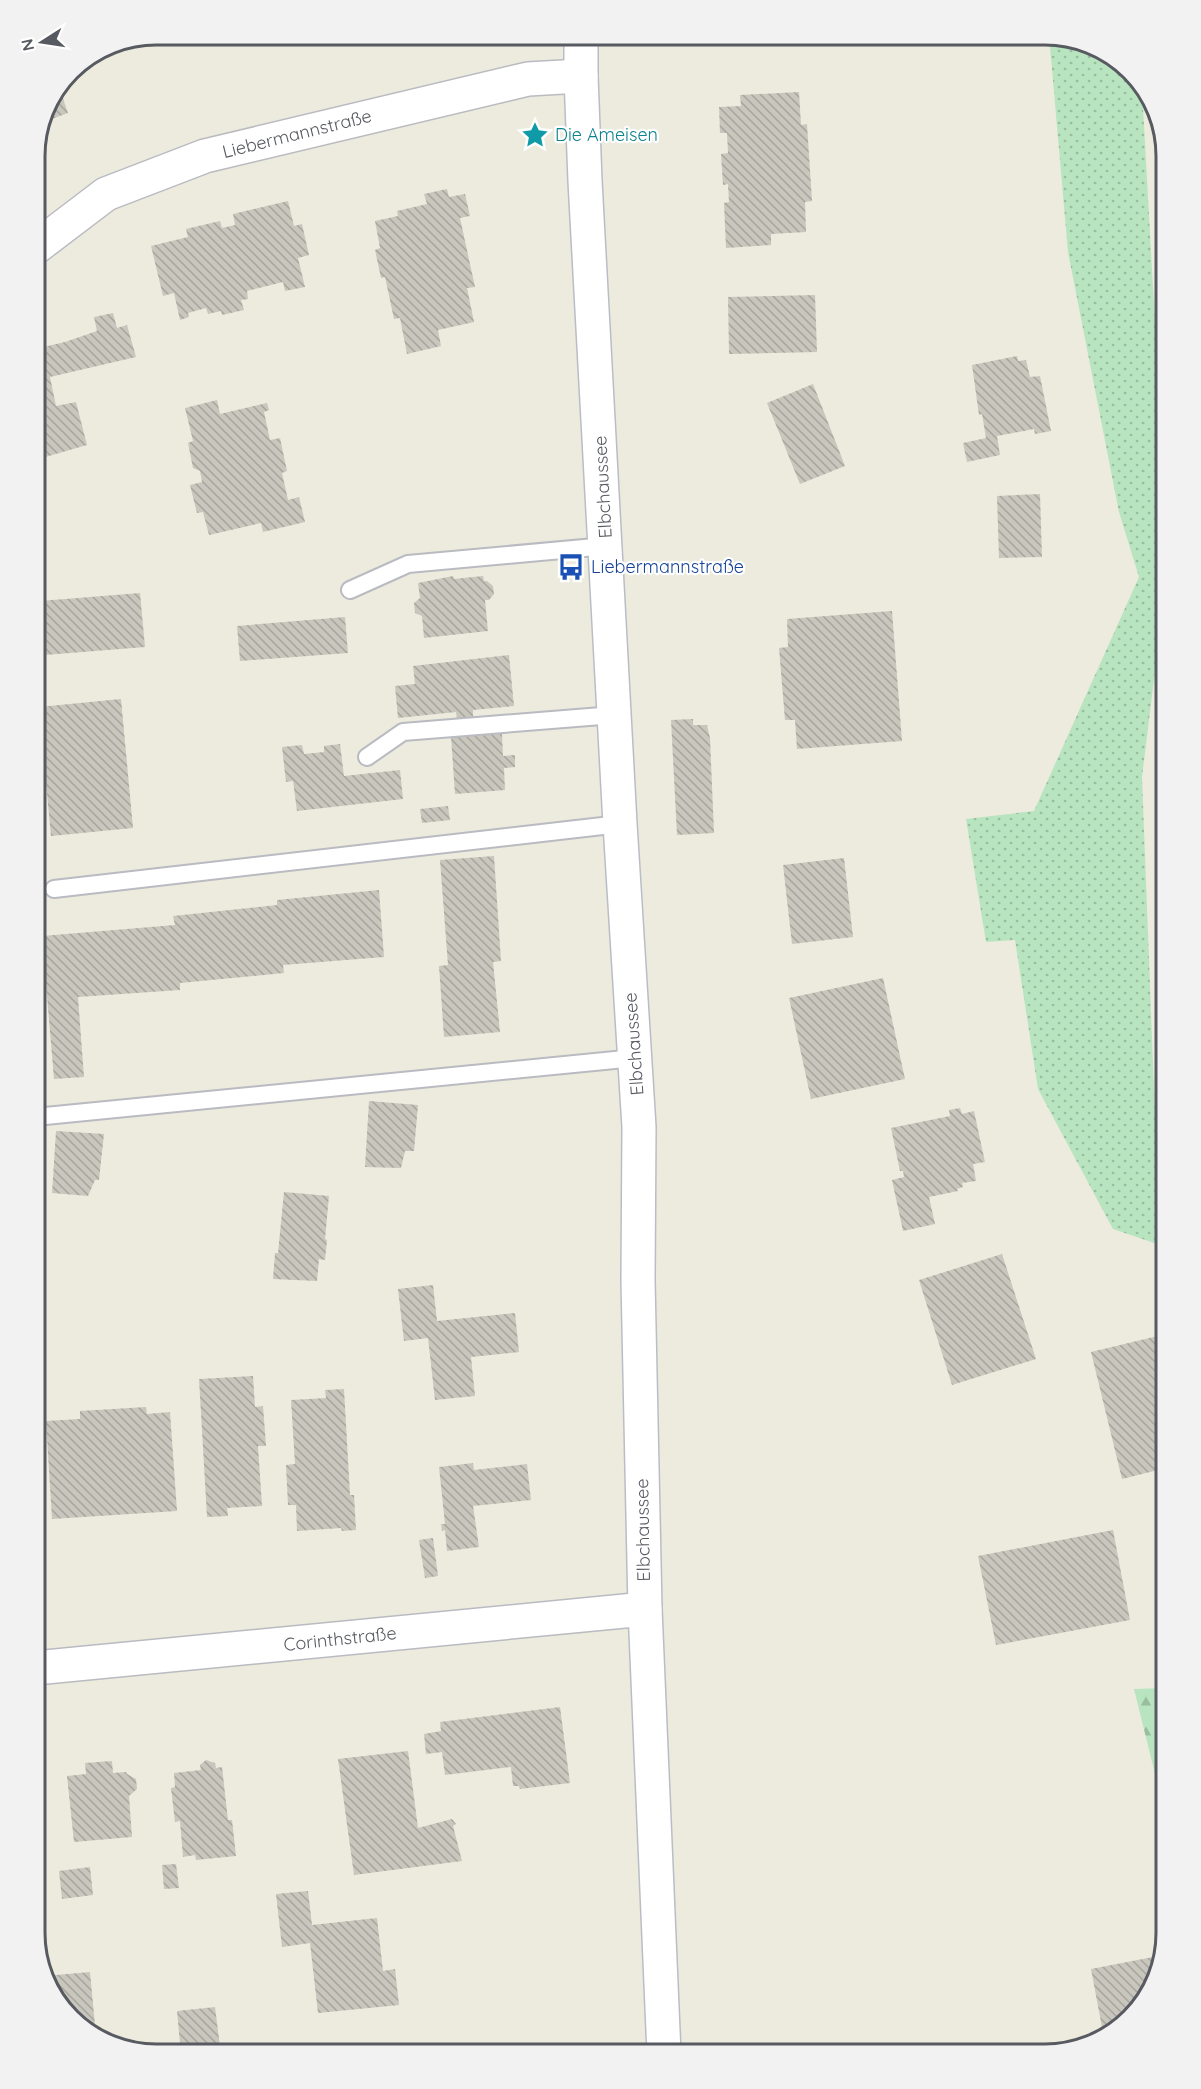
<svg xmlns="http://www.w3.org/2000/svg" width="1201" height="2089" font-family="Quicksand,sans-serif">
  <defs>
    <pattern id="grass-dots" width="8" height="8" patternUnits="userSpaceOnUse" patternTransform="scale(1.5)"><rect width="8" height="8" fill="#b8e5c0"/><path d="M2 2h.1M6 6h.1" fill="none" stroke="#98bd9f" stroke-width="1.8" stroke-linecap="round"/></pattern>
    <pattern id="forest-firs" width="22" height="20" patternUnits="userSpaceOnUse" patternTransform="scale(1.5)"><rect width="22" height="20" fill="#b8e5c0"/><path d="M5 1l3.5 6h-7zM16 11l3.5 6h-7z" fill="#98bd9f"/></pattern>
    <pattern id="building-back-hatch" width="6" height="6" patternUnits="userSpaceOnUse" patternTransform="scale(1.5)"><rect width="6" height="6" fill="#c9c7bd"/><path d="M-1 5l2 2M0 0l6 6M5-1l2 2" fill="none" stroke="#a6a59d"/></pattern>
  </defs>
  <rect width="100%" height="100%" fill="#ecebde"/>
  <path fill="url(#grass-dots)" d="M 1049,35 L 1113,55 L 1142,89 L 1161,432 L 1166,458 L 1166,587 L 1157,589 L 1163,606 L 1142,777 L 1155,1116 L 1166,1130 L 1166,1247 L 1113,1229 L 1038,1089 L 1015,940 L 986,942 L 966,819 L 1034,811 L 1139,577 L 1119,512 L 1068,252 Z"/>
  <path fill="url(#forest-firs)" d="M 1166,1688 L 1166,1786 L 1157,1782 L 1134,1689 Z"/>
  <path fill="url(#building-back-hatch)" d="M 156,35 L 236,35 L 236,36 L 152,45 L 151,36 Z
    M 59,87 L 68,113 L 41,123 L 44,109 Z
    M 799,92 L 801,125 L 807,124 L 812,201 L 805,202 L 806,232 L 771,234 L 771,245 L 726,248 L 724,203 L 729,202 L 728,184 L 723,185 L 721,154 L 728,153 L 727,133 L 720,133 L 719,107 L 741,106 L 740,95 Z
    M 447,189 L 449,197 L 465,194 L 470,216 L 460,218 L 475,287 L 467,288 L 474,322 L 438,330 L 441,346 L 407,354 L 400,318 L 394,319 L 385,277 L 381,278 L 375,250 L 380,248 L 375,221 L 398,216 L 397,211 L 427,204 L 424,194 Z
    M 288,201 L 294,226 L 302,224 L 309,255 L 298,258 L 305,287 L 285,291 L 283,282 L 247,291 L 248,299 L 241,300 L 244,310 L 222,315 L 221,311 L 208,314 L 206,308 L 188,313 L 189,317 L 180,320 L 174,293 L 163,296 L 151,246 L 188,237 L 186,229 L 220,221 L 222,228 L 235,225 L 233,214 Z
    M 815,295 L 817,352 L 729,354 L 728,297 Z
    M 113,313 L 117,328 L 127,325 L 136,357 L 50,377 L 56,406 L 76,402 L 87,445 L 35,460 L 35,349 L 65,342 L 97,331 L 94,317 Z
    M 1017,356 L 1018,361 L 1026,360 L 1030,377 L 1040,376 L 1051,431 L 1035,434 L 1034,429 L 997,436 L 1000,455 L 967,462 L 963,443 L 986,438 L 982,414 L 979,415 L 972,365 Z
    M 813,384 L 845,466 L 800,484 L 767,403 Z
    M 217,400 L 220,414 L 267,403 L 269,410 L 264,412 L 270,440 L 280,438 L 287,471 L 282,473 L 288,500 L 299,497 L 305,522 L 263,532 L 261,523 L 209,535 L 203,512 L 197,513 L 190,485 L 202,482 L 200,471 L 193,468 L 188,443 L 193,441 L 185,408 Z
    M 1040,494 L 1042,557 L 999,558 L 997,496 Z
    M 453,576 L 454,579 L 483,576 L 484,581 L 487,581 L 493,586 L 494,594 L 489,600 L 485,600 L 488,631 L 424,638 L 422,616 L 415,613 L 414,603 L 420,598 L 418,583 Z
    M 140,593 L 145,647 L 45,655 L 40,601 Z
    M 892,611 L 902,741 L 797,749 L 795,720 L 785,720 L 779,648 L 788,647 L 787,619 Z
    M 345,617 L 348,653 L 240,661 L 237,626 Z
    M 509,655 L 514,706 L 473,710 L 473,717 L 457,719 L 456,712 L 398,718 L 395,686 L 415,684 L 413,666 Z
    M 121,699 L 133,828 L 51,836 L 39,707 Z
    M 693,719 L 693,725 L 707,725 L 710,738 L 714,833 L 677,835 L 671,720 Z
    M 502,734 L 503,756 L 515,755 L 515,767 L 504,768 L 505,790 L 455,794 L 451,737 Z
    M 340,744 L 344,776 L 400,770 L 403,799 L 297,811 L 293,781 L 286,782 L 282,747 L 302,745 L 304,754 L 324,752 L 324,746 Z
    M 448,806 L 450,820 L 422,823 L 420,809 Z
    M 494,856 L 501,961 L 493,962 L 500,1032 L 444,1037 L 439,966 L 448,965 L 440,860 Z
    M 844,858 L 853,937 L 792,944 L 783,865 Z
    M 379,890 L 384,957 L 283,965 L 284,973 L 180,983 L 180,990 L 78,997 L 84,1077 L 54,1079 L 42,936 L 175,925 L 173,916 L 277,905 L 277,900 Z
    M 1166,965 L 1166,994 L 1157,995 L 1155,966 Z
    M 883,978 L 905,1079 L 811,1099 L 789,998 Z
    M 369,1101 L 418,1105 L 414,1151 L 405,1151 L 401,1168 L 365,1167 Z
    M 960,1108 L 962,1114 L 974,1111 L 985,1162 L 973,1164 L 976,1181 L 962,1183 L 963,1187 L 957,1189 L 958,1191 L 929,1197 L 935,1224 L 903,1231 L 892,1180 L 904,1177 L 903,1171 L 900,1171 L 891,1128 L 950,1116 L 949,1110 Z
    M 56,1131 L 104,1134 L 99,1180 L 95,1180 L 88,1196 L 52,1193 Z
    M 284,1192 L 329,1196 L 325,1239 L 327,1240 L 325,1260 L 319,1259 L 317,1281 L 273,1279 L 275,1253 L 278,1253 Z
    M 1002,1254 L 1036,1359 L 952,1385 L 919,1280 Z
    M 433,1285 L 437,1321 L 515,1313 L 519,1352 L 471,1357 L 475,1396 L 435,1400 L 428,1338 L 404,1341 L 398,1289 Z
    M 1166,1334 L 1166,1468 L 1122,1479 L 1091,1352 Z
    M 253,1376 L 255,1407 L 263,1406 L 266,1446 L 258,1446 L 262,1506 L 227,1508 L 228,1516 L 207,1517 L 199,1379 Z
    M 344,1389 L 350,1495 L 354,1495 L 356,1530 L 342,1531 L 341,1528 L 297,1531 L 296,1505 L 288,1505 L 286,1465 L 295,1464 L 291,1400 L 326,1398 L 325,1390 Z
    M 146,1407 L 147,1414 L 170,1412 L 177,1511 L 52,1519 L 46,1421 L 80,1419 L 80,1411 Z
    M 473,1463 L 474,1470 L 527,1464 L 531,1500 L 473,1506 L 479,1547 L 447,1551 L 445,1530 L 442,1531 L 441,1524 L 445,1524 L 439,1467 Z
    M 1113,1530 L 1130,1620 L 996,1645 L 978,1556 Z
    M 433,1538 L 438,1576 L 425,1578 L 419,1540 Z
    M 560,1707 L 570,1783 L 520,1789 L 519,1786 L 513,1786 L 511,1767 L 445,1775 L 442,1752 L 426,1754 L 424,1734 L 441,1731 L 440,1722 Z
    M 408,1751 L 418,1828 L 452,1819 L 456,1824 L 453,1826 L 462,1861 L 354,1875 L 338,1759 Z
    M 206,1760 L 215,1763 L 216,1768 L 222,1767 L 228,1820 L 232,1820 L 236,1856 L 196,1860 L 195,1855 L 183,1857 L 180,1821 L 175,1822 L 171,1788 L 175,1787 L 174,1773 L 201,1770 L 200,1765 Z
    M 112,1761 L 113,1773 L 126,1772 L 127,1774 L 136,1779 L 137,1789 L 129,1796 L 132,1837 L 74,1842 L 67,1776 L 86,1774 L 85,1763 Z
    M 176,1864 L 179,1888 L 164,1889 L 162,1865 Z
    M 90,1867 L 93,1895 L 62,1899 L 59,1871 Z
    M 308,1891 L 312,1925 L 377,1918 L 383,1971 L 395,1969 L 399,2005 L 318,2013 L 310,1943 L 282,1947 L 276,1894 Z
    M 1158,1956 L 1146,2000 L 1104,2038 L 1091,1969 Z
    M 90,1972 L 96,2036 L 88,2034 L 47,1986 L 45,1976 Z
    M 215,2007 L 221,2054 L 181,2054 L 177,2011 Z"/>
  <g fill="none" stroke-linecap="round" stroke-linejoin="round">
    <defs>
      <path id="lane" d="M 350,590 L 408,564 L 606,546
        M 367,757 L 403,732 L 614,715
        M 54,889 L 620,824
        M 35,1117 L 635,1058"/>
      <path id="street" d="M 35,248 L 106,194 L 205,156 L 528,79 L 581,76
        M 35,1668 L 645,1609"/>
      <path id="secondary" d="M 581,35 L 581,76 L 585,181 L 620,824 L 639,1127 L 638,1280 L 645,1609 L 664,2054"/>
    </defs>
    <use href="#lane" stroke="#b9bbc1" stroke-width="20"/>
    <use href="#street" stroke="#b9bbc1" stroke-width="36"/>
    <use href="#secondary" stroke="#bbbdc6" stroke-width="36"/>
    <use href="#lane" stroke="#fff" stroke-width="16"/>
    <use href="#street" stroke="#fff" stroke-width="33"/>
    <use href="#secondary" stroke="#fff" stroke-width="33"/>
  </g>
  <defs>
    <symbol id="sight-bare" viewBox="-9 -9 18 18"><path d="M0-6L1.8-2.2L6-1.7L2.9 1.2L3.7 5.4L0 3.3L-3.7 5.4L-2.9 1.2L-6-1.7L-1.8-2.2Z" fill="#0f9aa8" stroke="#fff" stroke-width="2.5" paint-order="stroke"/></symbol>
    <symbol id="bus-bare" viewBox="-9 -9 18 18"><path d="M-5-6H5V4H4V6H2V4H-2V6H-4V4H-5ZM-3.5-4V0h7V-4ZM-3.5 1.2v1.5H-2V1.2ZM2 1.2v1.5H3.5V1.2Z" fill="#1a4fb4" stroke="#fff" stroke-width="2.5" paint-order="stroke"/></symbol>
  </defs>
  <g fill-rule="evenodd">
    <use href="#sight-bare" x="516" y="116" width="38" height="38"/>
    <use href="#bus-bare" x="552" y="548" width="38" height="38"/>
  </g>
  <g text-anchor="middle" stroke-width="4.5" stroke-linejoin="round" paint-order="stroke">
    <g font-size="18" fill="#575a60" stroke="#fff">
      <text transform="translate(297 134) rotate(-14)" y="6">Liebermannstraße</text>
      <text transform="translate(603 487) rotate(-93)" y="6">Elbchaussee</text>
      <text transform="translate(634 1044) rotate(-94)" y="6">Elbchaussee</text>
      <text transform="translate(643 1530) rotate(-91)" y="6">Elbchaussee</text>
      <text transform="translate(340 1639) rotate(-6)" y="6">Corinthstraße</text>
    </g>
    <g font-size="18" fill="#0d838f" stroke="#fff" text-anchor="start">
      <text x="555" y="141">Die Ameisen</text>
    </g>
    <g font-size="18" fill="#164399" stroke="#fff" text-anchor="start">
      <text x="591" y="573">Liebermannstraße</text>
    </g>
  </g>
  <path d="M0 0H1201V2089H0ZM156 45H1045A111 111 0 0 1 1156 156V1933A111 111 0 0 1 1045 2044H156A111 111 0 0 1 45 1933V156A111 111 0 0 1 156 45Z" fill="#f2f2f2" fill-rule="evenodd"/>
  <path fill="none" stroke="#575a60" stroke-width="3" d="M156 45H1045A111 111 0 0 1 1156 156V1933A111 111 0 0 1 1045 2044H156A111 111 0 0 1 45 1933V156A111 111 0 0 1 156 45Z"/>
  <g transform="translate(42 42) rotate(258)" stroke="#ffffff" stroke-width="4.5" paint-order="stroke">
  <path d="M0-4.5L10 22L0 15L-10 22Z" fill="#575a60"/>
  <text y="-9" font-size="16" font-weight="bold" text-anchor="middle" fill="#575a60">N</text>
  </g>
</svg>
